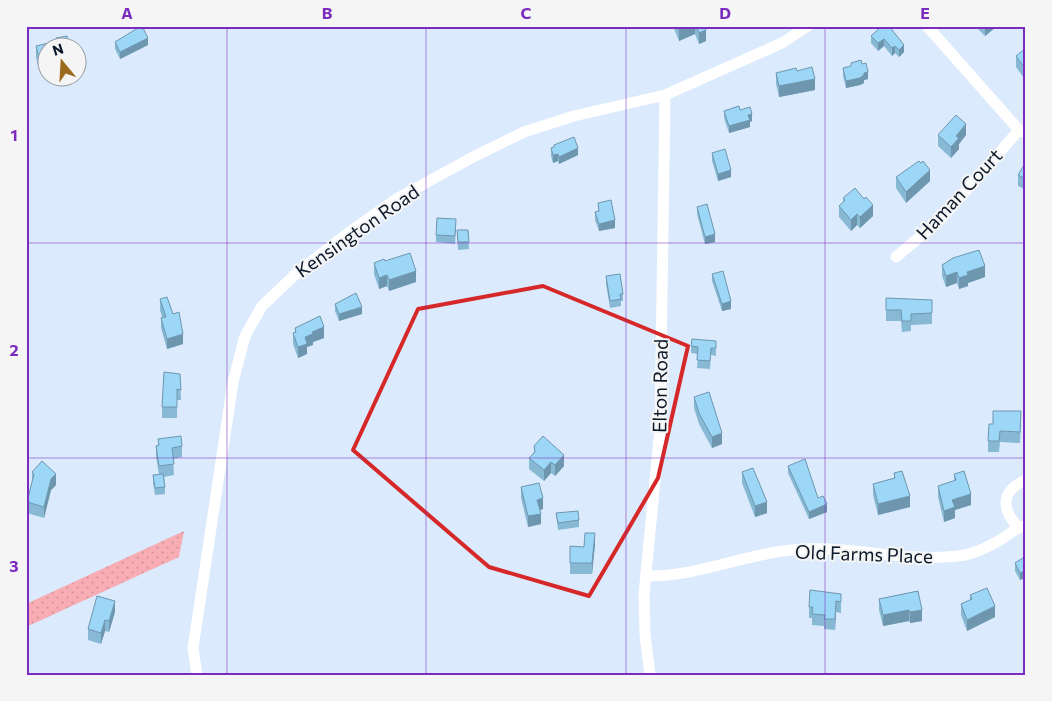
<svg xmlns="http://www.w3.org/2000/svg" width="1052" height="701" font-family="Commissioner,sans-serif">
  <defs>
    <pattern id="park-dots" width="8" height="8" patternUnits="userSpaceOnUse" patternTransform="scale(1.25)"><rect width="8" height="8" fill="#f7adb3"/><path d="M2 2h.1M6 6h.1" fill="none" stroke="#d2949a" stroke-width="1.8" stroke-linecap="round"/></pattern>
  </defs>
  <rect width="100%" height="100%" fill="#dbeafc"/>
  <path fill="url(#park-dots)" d="M 184,531 L 179,557 L 26,627 L 26,604 Z"/>
  <g fill="none" stroke-linecap="round" stroke-linejoin="round">
    <path stroke="#fff" stroke-width="11" d="M 927,26 L 1019,130 L 1026,133
      M 896,257 L 942,218 L 1019,130
      M 1018,527 C 1000,508 1002,490 1026,480
      M 646,576 C 701,577 752,550 807,549 C 857,547 907,562 958,556 C 971,555 988,547 1000,540 C 1010,535 1014,527 1026,526
      M 197,675 L 193,648 L 233,382 L 245,336 L 262,306 L 299,271 L 348,233 L 398,198 L 473,157 L 524,132 L 574,116 L 665,95 L 782,43 L 808,26
      M 650,675 L 645,635 L 644,594 L 660,428 L 665,95"/>
  </g>
  <path fill="#87b9d5" d="M 673,26 L 705,26 L 706,41 L 699,44 L 695,34 L 679,41 Z
    M 882,26 L 904,52 L 899,57 L 895,53 L 892,56 L 884,46 L 878,51 L 871,43 L 871,36 Z
    M 975,26 L 996,26 L 996,27 L 985,36 Z
    M 67,36 L 48,48 L 48,71 L 43,72 L 43,69 L 39,70 L 36,57 L 36,46 L 56,42 L 56,38 Z
    M 115,42 L 148,45 L 120,59 L 115,49 Z
    M 1026,48 L 1026,81 L 1016,67 L 1016,56 Z
    M 851,63 L 862,64 L 868,79 L 864,80 L 864,83 L 860,85 L 846,88 L 843,76 L 843,68 L 851,67 Z
    M 797,71 L 815,90 L 779,97 L 776,84 L 776,73 Z
    M 740,110 L 752,121 L 750,122 L 750,127 L 729,133 L 724,118 L 724,111 Z
    M 938,135 L 966,135 L 959,144 L 959,149 L 951,158 L 938,146 Z
    M 554,145 L 578,155 L 559,164 L 558,161 L 553,163 L 551,156 L 551,148 L 554,147 Z
    M 712,153 L 731,177 L 718,181 L 712,161 Z
    M 1026,162 L 1026,190 L 1018,186 L 1018,175 Z
    M 896,177 L 930,181 L 906,203 L 896,188 Z
    M 843,198 L 873,216 L 860,228 L 857,225 L 851,231 L 839,217 L 839,206 L 843,202 Z
    M 598,203 L 615,228 L 599,231 L 595,220 L 595,212 L 598,212 Z
    M 697,207 L 715,242 L 705,244 L 697,214 Z
    M 456,227 L 455,244 L 436,242 L 436,235 Z
    M 457,230 L 468,230 L 469,249 L 458,250 Z
    M 385,261 L 416,282 L 389,291 L 387,286 L 379,289 L 374,274 L 374,263 Z
    M 942,265 L 985,277 L 968,283 L 968,286 L 959,289 L 957,283 L 946,287 L 942,276 Z
    M 712,274 L 731,309 L 722,311 L 712,281 Z
    M 606,276 L 623,294 L 623,301 L 621,301 L 621,306 L 610,308 L 606,284 Z
    M 886,298 L 932,300 L 932,324 L 911,325 L 911,331 L 902,332 L 901,321 L 886,321 Z
    M 160,299 L 183,344 L 167,349 L 161,328 L 161,318 L 162,317 L 160,310 Z
    M 335,304 L 362,314 L 339,321 L 335,311 Z
    M 295,328 L 324,338 L 313,342 L 313,345 L 307,347 L 307,354 L 298,358 L 293,344 L 293,333 L 295,332 Z
    M 691,346 L 716,348 L 716,356 L 711,355 L 710,369 L 697,368 L 698,354 L 691,353 Z
    M 180,374 L 181,400 L 177,400 L 177,418 L 162,418 L 162,407 Z
    M 694,397 L 722,444 L 712,448 L 699,424 L 694,408 Z
    M 1021,422 L 1020,443 L 1000,442 L 999,452 L 988,452 L 988,441 L 993,424 Z
    M 158,439 L 182,446 L 182,457 L 173,459 L 174,475 L 164,477 L 165,487 L 165,494 L 155,495 L 153,483 L 153,475 L 159,474 L 156,457 L 156,446 L 158,445 Z
    M 534,446 L 564,466 L 555,476 L 551,473 L 544,481 L 529,469 L 529,458 L 534,452 Z
    M 788,466 L 818,498 L 827,512 L 809,519 L 788,473 Z
    M 32,472 L 56,485 L 51,490 L 44,518 L 27,513 L 27,502 L 32,482 Z
    M 742,472 L 767,513 L 755,517 L 742,483 Z
    M 894,473 L 910,507 L 878,515 L 873,495 L 873,484 L 894,478 Z
    M 954,474 L 971,505 L 955,510 L 955,518 L 944,522 L 938,497 L 938,486 L 954,481 Z
    M 521,487 L 543,509 L 540,510 L 541,524 L 528,527 L 521,498 Z
    M 556,513 L 579,520 L 579,527 L 558,530 Z
    M 595,544 L 592,574 L 570,574 L 570,546 L 584,547 Z
    M 1024,557 L 1020,580 L 1015,571 L 1015,563 Z
    M 918,591 L 922,621 L 910,623 L 909,621 L 883,626 L 879,610 L 879,599 Z
    M 841,594 L 841,613 L 836,612 L 835,630 L 824,629 L 824,626 L 812,625 L 812,618 L 809,618 L 809,607 Z
    M 970,595 L 995,617 L 967,631 L 961,615 L 961,604 L 970,600 Z
    M 115,612 L 109,632 L 105,631 L 101,644 L 88,640 L 88,629 Z"/>
  <path fill="#6e96ae" d="M 688,26 L 695,26 L 695,34 L 679,41 L 679,30 Z
    M 985,26 L 996,26 L 996,27 L 985,36 Z
    M 706,30 L 706,41 L 699,44 L 699,33 Z
    M 148,38 L 148,45 L 120,59 L 120,52 Z
    M 884,39 L 884,46 L 878,51 L 878,43 Z
    M 904,45 L 904,52 L 899,57 L 899,50 Z
    M 895,46 L 895,53 L 892,56 L 892,48 Z
    M 48,60 L 48,71 L 43,72 L 43,61 Z
    M 868,72 L 868,79 L 864,80 L 864,83 L 860,85 L 846,88 L 846,81 L 864,73 Z
    M 815,79 L 815,90 L 779,97 L 779,86 Z
    M 752,114 L 752,121 L 750,122 L 750,127 L 729,133 L 729,126 L 748,115 Z
    M 966,124 L 966,135 L 959,144 L 959,149 L 951,158 L 951,147 L 956,136 Z
    M 578,148 L 578,155 L 559,164 L 559,157 Z
    M 558,154 L 558,161 L 553,163 L 553,155 Z
    M 731,170 L 731,177 L 718,181 L 718,174 Z
    M 930,170 L 930,181 L 906,203 L 906,192 Z
    M 873,205 L 873,216 L 860,228 L 860,217 Z
    M 857,214 L 857,225 L 851,231 L 851,220 Z
    M 615,220 L 615,228 L 599,231 L 599,224 Z
    M 715,234 L 715,242 L 705,244 L 705,237 Z
    M 985,266 L 985,277 L 968,283 L 968,286 L 959,289 L 959,278 L 967,272 Z
    M 416,271 L 416,282 L 389,291 L 389,280 Z
    M 957,272 L 957,283 L 946,287 L 946,276 Z
    M 387,275 L 387,286 L 379,289 L 379,278 Z
    M 731,301 L 731,309 L 722,311 L 722,304 Z
    M 362,307 L 362,314 L 339,321 L 339,314 Z
    M 324,327 L 324,338 L 313,342 L 313,345 L 307,347 L 307,354 L 298,358 L 298,347 L 305,337 L 312,332 Z
    M 183,334 L 183,344 L 167,349 L 167,339 Z
    M 722,433 L 722,444 L 712,448 L 712,437 Z
    M 564,455 L 564,466 L 555,476 L 555,465 Z
    M 551,462 L 551,473 L 544,481 L 544,470 Z
    M 56,474 L 56,485 L 51,490 L 44,518 L 44,507 L 51,479 Z
    M 971,494 L 971,505 L 955,510 L 955,518 L 944,522 L 944,511 L 952,500 Z
    M 910,496 L 910,507 L 878,515 L 878,504 Z
    M 543,498 L 543,509 L 537,511 L 537,500 Z
    M 767,502 L 767,513 L 755,517 L 755,506 Z
    M 827,504 L 827,512 L 809,519 L 809,512 Z
    M 541,514 L 541,524 L 528,527 L 528,516 Z
    M 595,533 L 595,544 L 592,574 L 592,563 Z
    M 1026,570 L 1026,578 L 1020,580 L 1020,573 Z
    M 115,601 L 115,612 L 109,632 L 109,621 Z
    M 836,601 L 836,612 L 835,630 L 835,619 Z
    M 995,606 L 995,617 L 967,631 L 967,620 Z
    M 909,610 L 909,621 L 883,626 L 883,615 Z
    M 922,610 L 922,621 L 910,623 L 910,612 Z
    M 105,620 L 105,631 L 101,644 L 101,633 Z"/>
  <path fill="#9dd7f8" stroke="#6e96ae" d="M 141,26 L 142,26 L 148,38 L 120,52 L 115,42 Z
    M 678,26 L 688,26 L 679,30 Z
    M 696,26 L 705,26 L 706,30 L 699,33 Z
    M 882,26 L 889,26 L 904,45 L 899,50 L 895,46 L 892,48 L 884,39 L 878,43 L 871,36 Z
    M 67,36 L 70,48 L 48,48 L 48,60 L 43,61 L 43,58 L 39,59 L 36,46 L 57,41 L 56,38 Z
    M 1026,48 L 1026,70 L 1016,56 Z
    M 861,60 L 862,64 L 866,63 L 868,72 L 864,73 L 864,75 L 860,78 L 846,81 L 843,68 L 851,66 L 851,63 Z
    M 812,67 L 815,79 L 779,86 L 776,73 L 796,68 L 797,71 Z
    M 739,106 L 740,110 L 750,107 L 752,114 L 748,115 L 750,120 L 729,126 L 724,111 Z
    M 956,115 L 966,124 L 956,136 L 959,138 L 951,147 L 938,135 Z
    M 574,137 L 578,148 L 559,157 L 558,154 L 553,155 L 551,148 L 554,147 L 554,145 Z
    M 725,149 L 731,170 L 718,174 L 712,153 Z
    M 919,161 L 921,163 L 923,161 L 930,170 L 906,192 L 896,177 Z
    M 1026,162 L 1026,179 L 1018,175 Z
    M 855,188 L 864,199 L 866,197 L 873,205 L 860,217 L 857,214 L 851,220 L 839,206 L 845,200 L 843,198 Z
    M 611,200 L 615,220 L 599,224 L 595,212 L 599,211 L 598,203 Z
    M 707,204 L 715,234 L 705,237 L 697,207 Z
    M 437,218 L 456,219 L 455,236 L 436,235 Z
    M 457,230 L 468,230 L 469,242 L 458,242 Z
    M 979,250 L 985,266 L 967,272 L 968,275 L 959,278 L 957,272 L 946,276 L 942,265 L 953,258 Z
    M 410,253 L 416,271 L 389,280 L 387,275 L 379,278 L 374,263 L 384,259 L 385,261 Z
    M 723,271 L 731,301 L 722,304 L 712,274 Z
    M 620,274 L 623,294 L 620,294 L 621,299 L 610,301 L 606,276 Z
    M 356,293 L 362,307 L 339,314 L 335,304 Z
    M 167,297 L 173,314 L 179,312 L 183,334 L 167,339 L 161,318 L 166,317 L 160,299 Z
    M 886,298 L 932,300 L 932,313 L 911,314 L 911,321 L 902,321 L 901,310 L 886,310 Z
    M 320,316 L 324,327 L 312,332 L 313,334 L 305,337 L 307,344 L 298,347 L 293,333 L 296,332 L 295,328 Z
    M 692,339 L 716,341 L 716,348 L 711,348 L 710,361 L 697,360 L 698,347 L 691,346 Z
    M 164,372 L 180,374 L 181,390 L 177,389 L 177,407 L 162,407 Z
    M 709,392 L 722,433 L 712,437 L 699,413 L 694,397 Z
    M 993,411 L 1021,411 L 1020,432 L 1000,431 L 999,441 L 988,441 L 989,424 L 993,424 Z
    M 181,436 L 182,446 L 172,448 L 174,464 L 159,466 L 156,446 L 159,445 L 158,439 Z
    M 543,436 L 564,455 L 555,465 L 551,462 L 544,470 L 529,458 L 535,452 L 534,446 Z
    M 805,459 L 818,498 L 823,496 L 827,504 L 809,512 L 788,466 Z
    M 42,461 L 56,474 L 51,479 L 44,507 L 27,502 L 34,474 L 32,472 Z
    M 753,468 L 767,502 L 755,506 L 742,472 Z
    M 902,471 L 910,496 L 878,504 L 873,484 L 895,478 L 894,473 Z
    M 964,471 L 971,494 L 952,500 L 955,507 L 944,511 L 938,486 L 956,480 L 954,474 Z
    M 163,474 L 165,487 L 155,488 L 153,475 Z
    M 539,483 L 543,498 L 537,500 L 541,514 L 528,516 L 521,487 Z
    M 578,511 L 579,520 L 558,523 L 556,513 Z
    M 585,533 L 595,533 L 592,563 L 570,563 L 570,546 L 584,547 Z
    M 1026,556 L 1026,570 L 1020,573 L 1015,563 Z
    M 987,588 L 995,606 L 967,620 L 961,604 L 972,599 L 970,595 Z
    M 810,590 L 841,594 L 841,602 L 836,601 L 835,619 L 824,619 L 825,615 L 812,614 L 813,607 L 809,607 Z
    M 918,591 L 922,610 L 910,612 L 909,610 L 883,615 L 879,599 Z
    M 97,596 L 115,601 L 109,621 L 105,620 L 101,633 L 88,629 Z"/>
  <path fill="none" stroke="#d62828" stroke-width="4" stroke-linejoin="round" d="M 543,286 L 688,346 L 658,478 L 589,596 L 489,567 L 353,450 L 418,309 Z"/>
  <path fill="none" stroke="#7b2cbf" stroke-width="1" stroke-opacity="0.55" d="M 227,26 L 227,675M 426,26 L 426,675M 626,26 L 626,675M 825,26 L 825,675M 26,243 L 1026,243M 26,458 L 1026,458"/>
  <g text-anchor="middle" stroke-width="4" stroke-linejoin="round" paint-order="stroke">
    <g font-size="19" fill="#0b1829" stroke="#f5f5f5">
      <text transform="translate(959 194) rotate(-47)" y="7">Haman Court</text>
      <text transform="translate(357 231) rotate(-35)" y="7">Kensington Road</text>
      <text transform="translate(660 386) rotate(-89)" y="7">Elton Road</text>
      <text transform="translate(864 554) rotate(2)" y="7">Old Farms Place</text>
    </g>
  </g>
  <rect width="1052" height="701" fill="none" stroke="#f5f5f5" stroke-width="55"/>
  <g transform="translate(62 62) rotate(342)"><circle r="24" fill="#f5f5f5" stroke="#979da3"/>
  <path d="M0-4L9 19L0 12L-9 19Z" fill="#9c6b1f"/>
  <text y="-8" font-size="14" font-weight="bold" text-anchor="middle" fill="#0b1829">N</text>
  </g>
  <rect x="28" y="28" width="996" height="646" fill="none" stroke="#7b2cbf" stroke-width="2"/>
  <g font-size="16" text-anchor="middle" font-weight="bold" fill="#7b2cbf">
    <text x="127" y="19">A</text>
    <text x="327" y="19">B</text>
    <text x="526" y="19">C</text>
    <text x="725" y="19">D</text>
    <text x="925" y="19">E</text>
    <text x="14" y="141">1</text>
    <text x="14" y="356">2</text>
    <text x="14" y="572">3</text>
  </g>
</svg>
